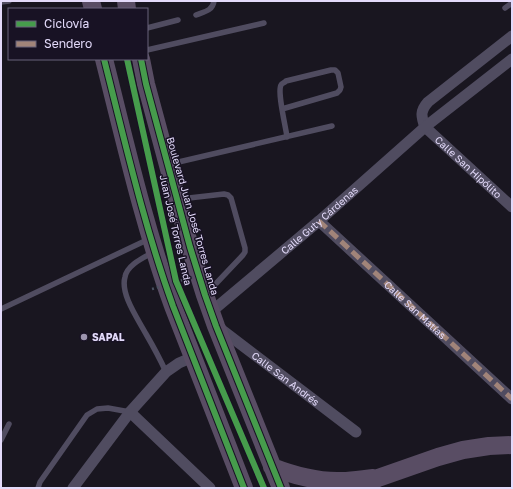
<svg xmlns="http://www.w3.org/2000/svg" width="513" height="489" font-family="'Golos Text',sans-serif">
  <rect width="100%" height="100%" fill="#191620"/>
  <g fill="none" stroke-linecap="round" stroke-linejoin="round">
    <path stroke="#504c60" stroke-width="5.5" d="M 1,2 L 9,1
      M 505,8 L 512,3
      M 196,15 C 203,12 213,11 214,1
      M 147,28 L 178,20
      M 147,50 L 264,23
      M 282,109 L 337,93 L 340,90 L 341,87 L 338,73 L 335,70 L 331,70 L 286,81 C 284,83 282,83 281,85 C 277,92 286,128 287,137
      M 170,164 L 332,126
      M 180,199 L 224,194 L 228,195 L 231,198 L 245,248 L 245,252 L 243,255 L 208,292
      M 152,253 C 143,258 127,265 125,277 C 120,294 138,319 146,334 C 153,346 160,359 166,372
      M 1,309 L 149,239
      M 1,440 L 9,424
      M 38,488 L 40,482 L 87,415 L 97,409 L 108,408 L 130,412"/>
    <g stroke="#504c60" stroke-width="11">
      <path id="s1" d="M 512,36 L 428,102 C 420,111 421,116 425,127 L 512,207"/>
      <path d="M 319,221 L 512,399"/>
      <path id="s2" d="M 211,312 L 319,221 L 425,127 L 512,59"/>
      <path id="s3" d="M 218,327 L 356,432"/>
      <path d="M 130,412 L 210,488"/>
      <path d="M 73,488 L 130,412 L 166,372 L 179,363 L 193,357"/>
    </g>
    <path stroke="#594d64" stroke-width="18" d="M 91,1 L 93,9
      M 126,1 L 127,9
      M 104,59 C 125,142 144,226 173,306 L 244,488
      M 141,59 L 146,84 L 190,247 L 205,295 L 216,326 L 281,488
      M 272,467 C 295,476 317,482 342,481 C 352,481 363,479 373,478
      M 358,488 L 378,478 L 438,457 L 463,450 L 489,446 L 512,445"/>
    <path stroke="#4b5261" stroke-width="2.5" stroke-dasharray="2 3" stroke-linecap="butt" d="M 152,289 L 206,273"/>
    <path stroke="#a18479" stroke-width="5" stroke-dasharray="10 5" stroke-linecap="butt" id="s4" d="M 319,221 L 512,399"/>
    <defs>
      <path id="cycleway" d="M 104,59 C 125,142 144,226 173,306 L 244,488
        M 127,59 L 176,281 L 264,488
        M 141,59 L 146,84 L 190,247 L 205,295 L 216,326 L 281,488"/>
    </defs>
    <use href="#cycleway" stroke="#181224" stroke-width="8"/>
    <use href="#cycleway" stroke="#469c4c" stroke-width="6"/>
  </g>
  <circle fill="#9c95ae" stroke="#181224" stroke-width="1.5" cx="84" cy="337" r="4"/>
  <g text-anchor="middle" stroke-width="3" stroke-linejoin="round" paint-order="stroke">
    <g font-size="10" fill="#e3dafa" stroke="#181224">
      <text dy="4" stroke="none"><textPath href="#s1" startOffset="193">Calle San Hipólito</textPath></text>
      <text transform="translate(193 216) rotate(74)" y="4">Boulevard Juan José Torres Landa</text>
      <text dy="4" stroke="none"><textPath href="#s2" startOffset="142">Calle Guty Cárdenas</textPath></text>
      <text transform="translate(176 230) rotate(77)" y="4">Juan José Torres Landa</text>
      <text dy="4" stroke="none"><textPath href="#s4" startOffset="131">Calle San Matías</textPath></text>
      <text dy="4" stroke="none"><textPath href="#s3" startOffset="85">Calle San Andrés</textPath></text>
    </g>
    <g font-size="10" font-weight="bold" fill="#e3dafa" stroke="#181224" text-anchor="start">
      <text x="92" y="341">SAPAL</text>
    </g>
  </g>
  <rect width="513" height="489" fill="none" stroke="#e3dafa" stroke-width="4"/>
  <rect x="8" y="8" width="140" height="52" fill="#181224" stroke="#69627a"/>
  <rect x="16" y="21" width="20" height="6" fill="#469c4c" stroke="#69627a"/>
  <text x="44" y="28" font-size="12" fill="#e3dafa">Ciclovía</text>
  <rect x="16" y="41" width="20" height="6" fill="#a18479" stroke="#69627a"/>
  <text x="44" y="48" font-size="12" fill="#e3dafa">Sendero</text>
</svg>
